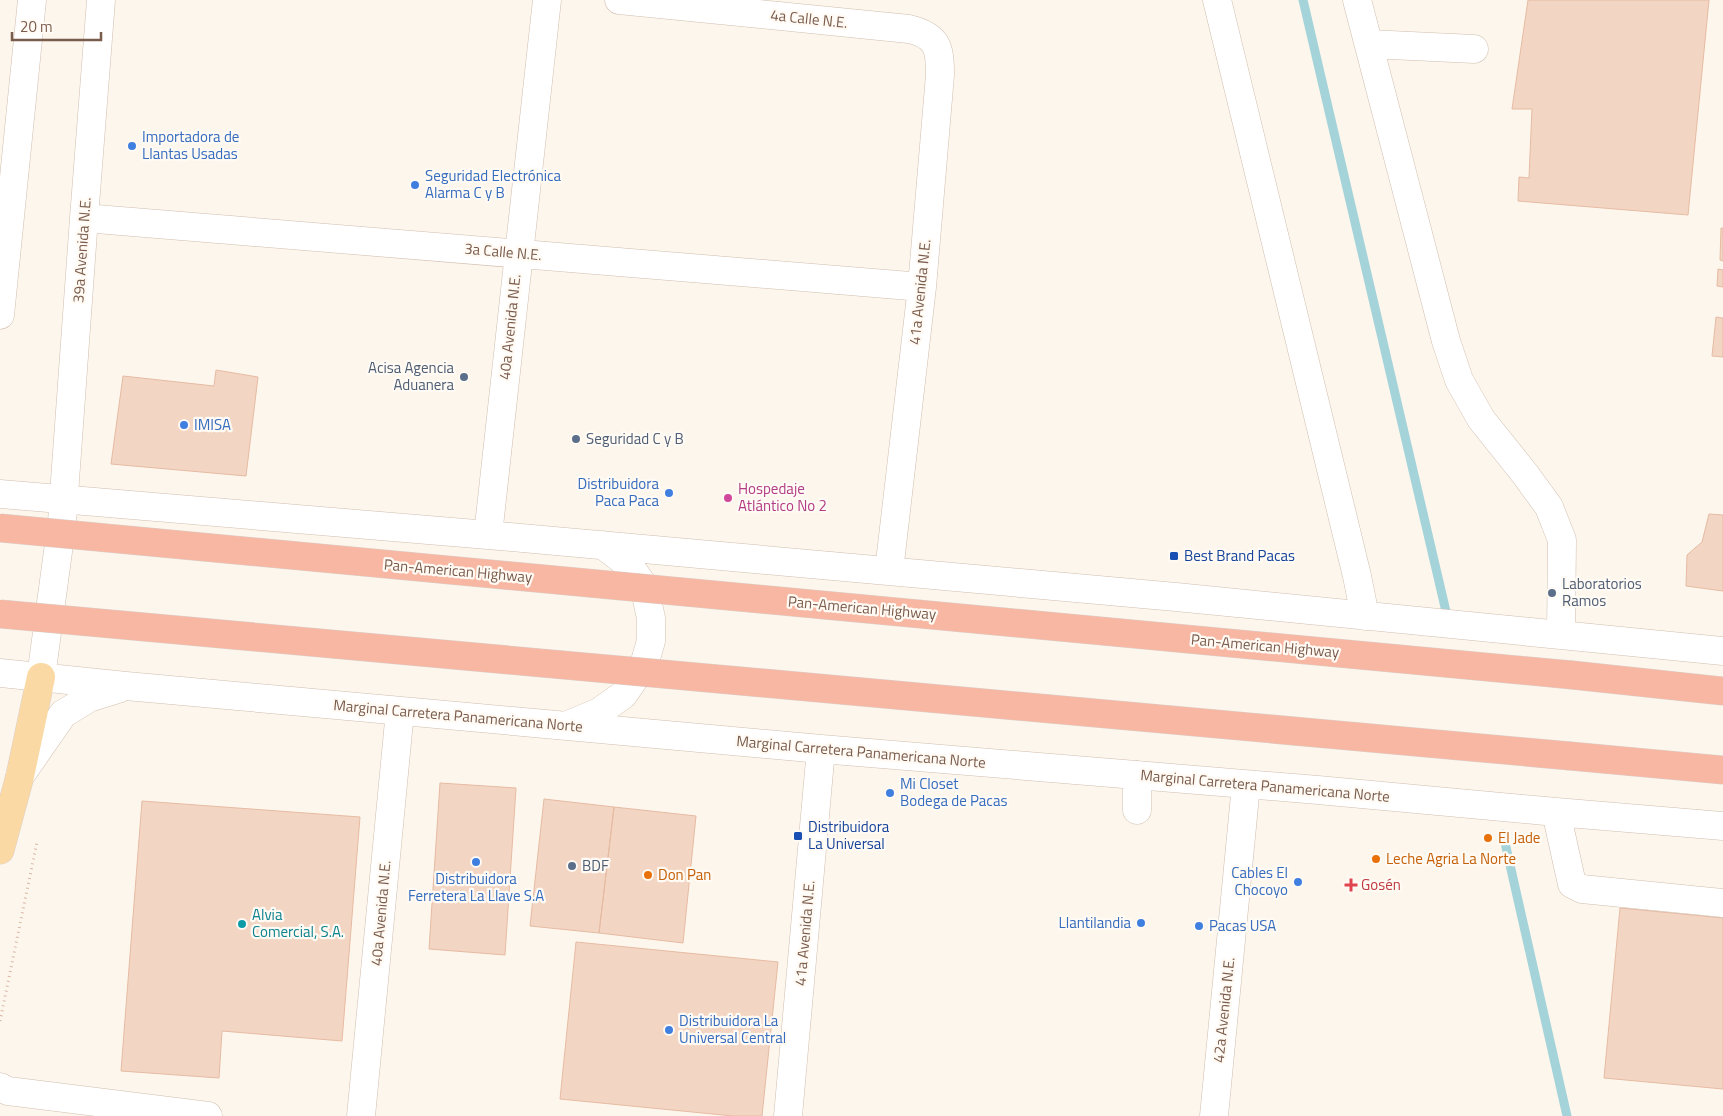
<svg xmlns="http://www.w3.org/2000/svg" width="1723" height="1116" font-family="'Titillium Web',sans-serif">
  <rect width="100%" height="100%" fill="#fdf6ec"/>
  <g fill="none" stroke-linecap="round" stroke-linejoin="round">
    <path stroke="#a5d3da" stroke-width="9" d="M 1303,0 L 1448,620
      M 1503,834 L 1567,1116"/>
  </g>
  <path fill="#f3d5c3" stroke="#e6bba3" d="M 1528,0 L 1709,0 L 1688,215 L 1518,201 L 1519,177 L 1529,178 L 1532,109 L 1512,109 Z
    M 1721,228 L 1723,228 L 1723,261 L 1720,260 Z
    M 1718,269 L 1723,270 L 1723,287 L 1717,286 Z
    M 1716,317 L 1723,318 L 1723,357 L 1712,356 Z
    M 216,370 L 258,377 L 246,476 L 111,464 L 123,376 L 214,386 Z
    M 1709,514 L 1723,515 L 1723,591 L 1686,586 L 1687,555 L 1702,542 Z
    M 440,783 L 516,788 L 505,955 L 429,949 Z
    M 544,799 L 614,807 L 599,933 L 530,926 Z
    M 142,801 L 360,817 L 342,1041 L 222,1031 L 219,1078 L 121,1071 Z
    M 614,807 L 696,816 L 683,943 L 599,933 Z
    M 1620,908 L 1723,918 L 1723,1089 L 1604,1078 Z
    M 576,942 L 778,962 L 762,1116 L 733,1116 L 560,1099 Z"/>
  <g fill="none" stroke-linecap="round" stroke-linejoin="round">
    <defs>
      <path id="minor" d="M 619,0 L 909,29 C 938,36 940,48 940,75 L 922,287 L 889,571
        M 1217,0 L 1357,576 L 1365,616
        M 1357,0 L 1446,341 L 1459,380 L 1481,419 L 1525,474 L 1549,507 L 1562,540 L 1561,634
        M 1369,44 L 1474,49
        M 84,218 L 922,287
        M 0,315 L 32,0
        M 0,494 L 488,535 L 1176,597 L 1723,651
        M 488,535 L 547,0
        M 0,673 L 126,686 L 821,749 L 1318,790 L 1556,812 L 1723,826
        M 41,677 L 62,522 L 84,218 L 101,0
        M 568,725 L 599,712 L 623,695 L 644,665 L 651,641 L 651,618 L 644,586 L 628,564 L 603,545
        M 20,776 L 63,714 L 89,698 L 118,689
        M 1137,810 L 1137,775
        M 1556,812 L 1572,884 L 1582,889 L 1723,903
        M 0,1087 L 8,1091 L 208,1116
        M 361,1116 L 400,711
        M 788,1116 L 821,749
        M 1214,1116 L 1246,785"/>
      <path id="major" d="M 0,850 L 20,776 L 41,677"/>
      <path id="highway" d="M 1572,675 L 1723,691
        M 1570,756 L 1723,770"/>
    </defs>
    <use href="#minor" stroke="#d1beb0" stroke-width="29"/>
    <use href="#major" stroke="#dad1cd" stroke-width="29"/>
    <use href="#highway" stroke="#dad1cd" stroke-width="29"/>
    <path stroke="#d9b8a5" stroke-width="3" stroke-dasharray="1 4" stroke-linecap="butt" d="M 0,1021 L 37,842"/>
    <use href="#minor" stroke="#fff" stroke-width="28"/>
    <use href="#major" stroke="#fbd9a5" stroke-width="28"/>
    <use href="#highway" stroke="#f7b7a3" stroke-width="28"/>
    <defs>
      <path id="highway-bridge" d="M 0,528 L 1572,675
        M 0,614 L 1570,756"/>
    </defs>
    <use href="#highway-bridge" stroke="#dad1cd" stroke-width="29" stroke-linecap="butt"/>
    <use href="#highway-bridge" stroke="#f7b7a3" stroke-width="28"/>
  </g>
  <g fill="#3f7fe0" stroke="#fffaf3" stroke-width="2">
    <circle cx="132" cy="146" r="5"/>
    <circle cx="415" cy="185" r="5"/>
    <circle cx="184" cy="425" r="5"/>
    <circle cx="669" cy="493" r="5"/>
    <circle cx="890" cy="793" r="5"/>
    <circle cx="476" cy="862" r="5"/>
    <circle cx="1298" cy="882" r="5"/>
    <circle cx="1141" cy="923" r="5"/>
    <circle cx="1199" cy="926" r="5"/>
    <circle cx="669" cy="1030" r="5"/>
  </g>
  <g fill="#5c6f8a" stroke="#fffaf3" stroke-width="2">
    <circle cx="464" cy="377" r="5"/>
    <circle cx="576" cy="439" r="5"/>
    <circle cx="1552" cy="593" r="5"/>
    <circle cx="572" cy="866" r="5"/>
  </g>
  <circle fill="#d1479c" stroke="#fffaf3" stroke-width="2" cx="728" cy="498" r="5"/>
  <g fill="#1a4fb4" stroke="#fffaf3" stroke-width="2">
    <rect x="1169" y="551" width="10" height="10" rx="2.5"/>
    <rect x="793" y="831" width="10" height="10" rx="2.5"/>
  </g>
  <g fill="#e8710a" stroke="#fffaf3" stroke-width="2">
    <circle cx="1488" cy="838" r="5"/>
    <circle cx="1376" cy="859" r="5"/>
    <circle cx="648" cy="875" r="5"/>
  </g>
  <path fill="#e0444e" stroke="#fffaf3" stroke-width="2" d="M1348.5 877.5h5v5h5v5h-5v5h-5v-5h-5v-5h5z"/>
  <circle fill="#0f9aa8" stroke="#fffaf3" stroke-width="2" cx="242" cy="924" r="5"/>
  <g text-anchor="middle" stroke-width="4.5" stroke-linejoin="round" paint-order="stroke">
    <g font-size="15" fill="#7a5c4d" stroke="#fffaf3">
      <text transform="translate(809 19) rotate(6)" y="5">4a Calle N.E.</text>
      <text transform="translate(82 250) rotate(-86)" y="5">39a Avenida N.E.</text>
      <text transform="translate(503 252) rotate(5)" y="5">3a Calle N.E.</text>
      <text transform="translate(920 292) rotate(-84)" y="5">41a Avenida N.E.</text>
      <text transform="translate(510 327) rotate(-84)" y="5">40a Avenida N.E.</text>
      <text transform="translate(458 571) rotate(5)" y="5">Pan-American Highway</text>
      <text transform="translate(862 608) rotate(5)" y="5">Pan-American Highway</text>
      <text transform="translate(1265 646) rotate(5)" y="5">Pan-American Highway</text>
      <text transform="translate(458 716) rotate(5)" y="5">Marginal Carretera Panamericana Norte</text>
      <text transform="translate(861 752) rotate(5)" y="5">Marginal Carretera Panamericana Norte</text>
      <text transform="translate(1265 786) rotate(5)" y="5">Marginal Carretera Panamericana Norte</text>
      <text transform="translate(381 913) rotate(-85)" y="5">40a Avenida N.E.</text>
      <text transform="translate(805 933) rotate(-85)" y="5">41a Avenida N.E.</text>
      <text transform="translate(1224 1010) rotate(-84)" y="5">42a Avenida N.E.</text>
    </g>
    <g font-size="15" fill="#366cbe" stroke="#fffaf3" text-anchor="start">
      <text x="142" y="142">Importadora de<tspan x="142" dy="17">Llantas Usadas</tspan></text>
      <text x="425" y="181">Seguridad Electrónica<tspan x="425" dy="17">Alarma C y B</tspan></text>
      <text x="194" y="430">IMISA</text>
      <text x="659" y="489" text-anchor="end">Distribuidora<tspan x="659" dy="17">Paca Paca</tspan></text>
      <text x="900" y="789">Mi Closet<tspan x="900" dy="17">Bodega de Pacas</tspan></text>
      <text x="1288" y="878" text-anchor="end">Cables El<tspan x="1288" dy="17">Chocoyo</tspan></text>
      <text x="476" y="884" text-anchor="middle">Distribuidora<tspan x="476" dy="17">Ferretera La Llave S.A</tspan></text>
      <text x="1131" y="928" text-anchor="end">Llantilandia</text>
      <text x="1209" y="931">Pacas USA</text>
      <text x="679" y="1026">Distribuidora La<tspan x="679" dy="17">Universal Central</tspan></text>
    </g>
    <g font-size="15" fill="#4e5e75" stroke="#fffaf3" text-anchor="start">
      <text x="454" y="373" text-anchor="end">Acisa Agencia<tspan x="454" dy="17">Aduanera</tspan></text>
      <text x="586" y="444">Seguridad C y B</text>
      <text x="1562" y="589">Laboratorios<tspan x="1562" dy="17">Ramos</tspan></text>
      <text x="582" y="871">BDF</text>
    </g>
    <g font-size="15" fill="#b23c85" stroke="#fffaf3" text-anchor="start">
      <text x="738" y="494">Hospedaje<tspan x="738" dy="17">Atlántico No 2</tspan></text>
    </g>
    <g font-size="15" fill="#164399" stroke="#fffaf3" text-anchor="start">
      <text x="1184" y="561">Best Brand Pacas</text>
      <text x="808" y="832">Distribuidora<tspan x="808" dy="17">La Universal</tspan></text>
    </g>
    <g font-size="15" fill="#c56008" stroke="#fffaf3" text-anchor="start">
      <text x="1498" y="843">El Jade</text>
      <text x="1386" y="864">Leche Agria La Norte</text>
      <text x="658" y="880">Don Pan</text>
    </g>
    <g font-size="15" fill="#be3a42" stroke="#fffaf3" text-anchor="start">
      <text x="1361" y="890">Gosén</text>
    </g>
    <g font-size="15" fill="#0d838f" stroke="#fffaf3" text-anchor="start">
      <text x="252" y="920">Alvia<tspan x="252" dy="17">Comercial, S.A.</tspan></text>
    </g>
  </g>
  <path d="M12 32v8h89v-8" fill="none" stroke="#7a5c4d" stroke-width="2.5"/>
  <text x="20" y="32" font-size="15" fill="#7a5c4d" stroke="#fffaf3" stroke-width="4" paint-order="stroke">20 m</text>
</svg>
